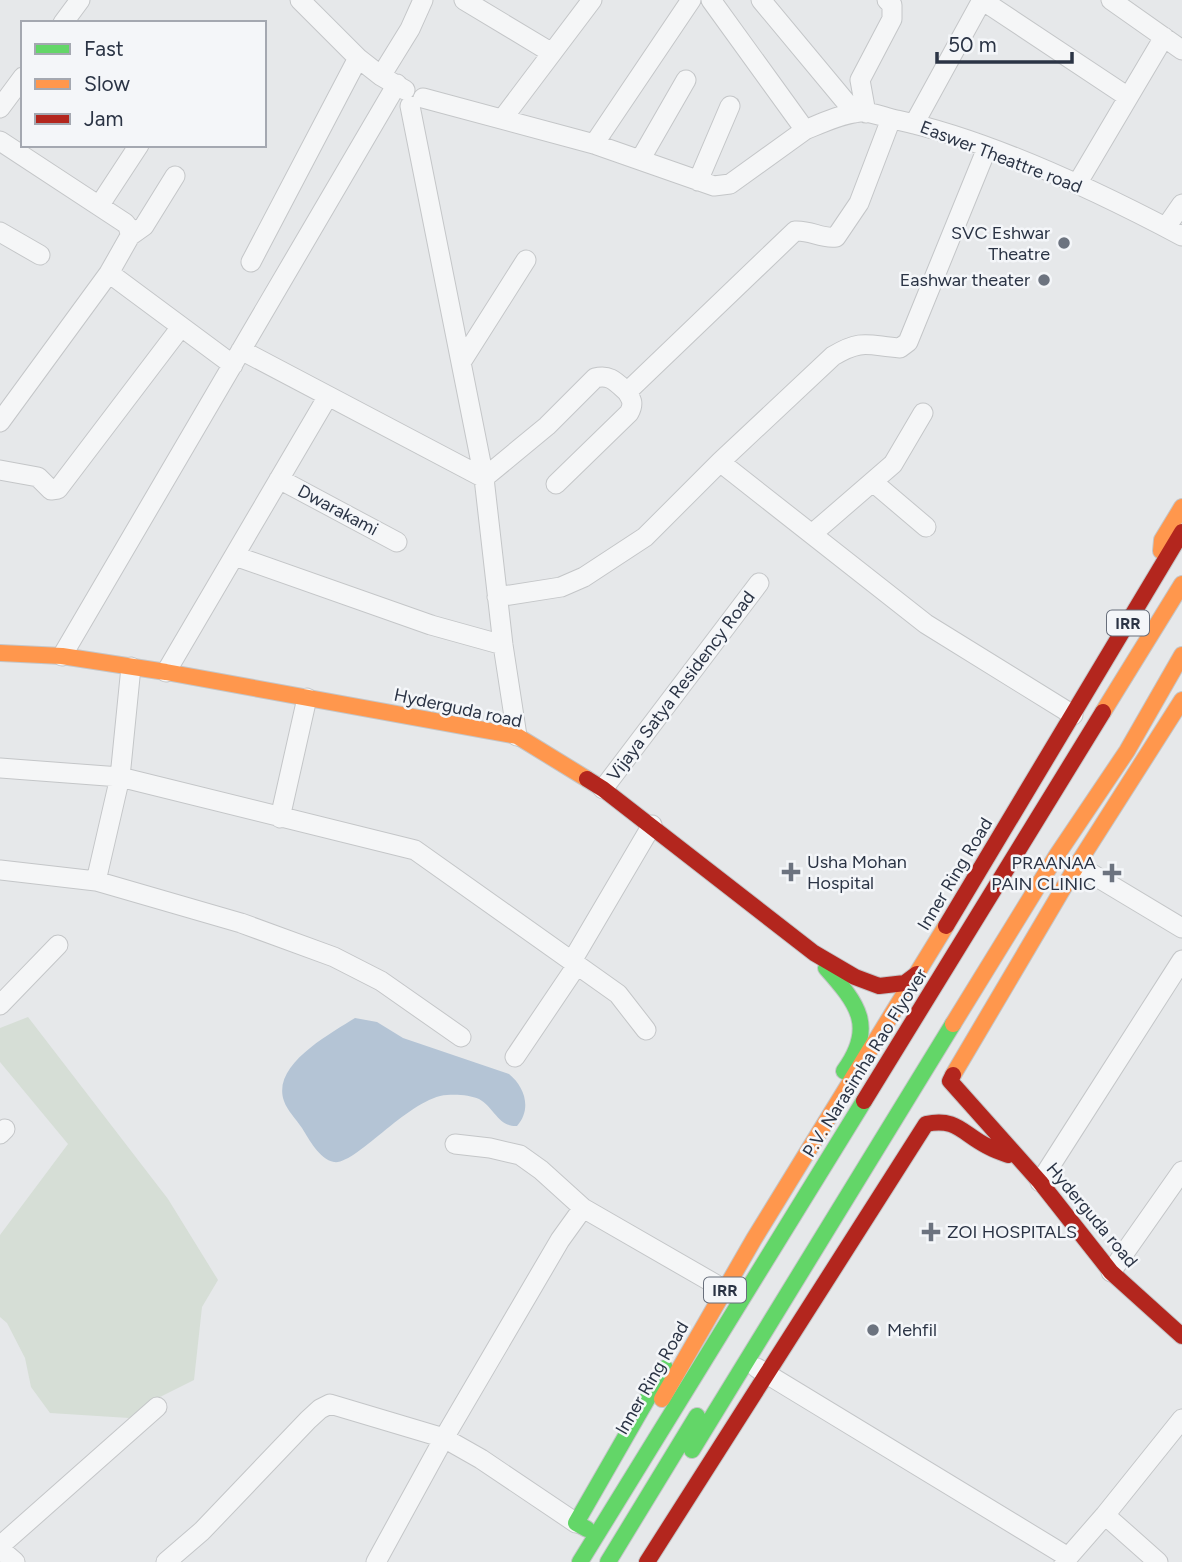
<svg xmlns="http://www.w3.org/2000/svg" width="1182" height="1562" font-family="Figtree,sans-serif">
  <rect width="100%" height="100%" fill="#e6e8ea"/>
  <path fill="#d6ded6" d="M 28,1017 L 168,1199 L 218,1280 L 202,1307 L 194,1380 L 160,1397 L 129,1418 L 50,1413 L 31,1387 L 25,1358 L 7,1323 L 0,1317 L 0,1235 L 68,1144 L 0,1062 L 0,1028 Z"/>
  <path fill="#b4c4d5" d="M 355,1018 L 377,1022 L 403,1038 L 509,1074 C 525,1087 532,1109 517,1126 C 498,1127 494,1107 479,1099 C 471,1095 456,1094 447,1095 C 410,1097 355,1166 334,1162 C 319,1159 309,1139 302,1128 C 296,1119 287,1110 284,1101 C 271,1065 330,1034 355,1018 Z"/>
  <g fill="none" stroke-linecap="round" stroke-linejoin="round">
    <defs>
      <path id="street" d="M 300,0 L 358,58 L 381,76 L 405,90
        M 464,0 L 552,53
        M 711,0 L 805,130 C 822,123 841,114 860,112 C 872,111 885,118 897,120 C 990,140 1097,191 1182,236
        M 761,0 L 855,113
        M 1111,0 L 1182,50
        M 63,23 L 80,0
        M 381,76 L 410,29 L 423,0
        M 423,98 L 594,144 L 714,186 L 730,184 L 805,130
        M 410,106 L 484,478 L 503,645 L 517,736
        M 0,108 L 23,77
        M 866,113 L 860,80 L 892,19 L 892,5 L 887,0
        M 503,118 L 592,0
        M 914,124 L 982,0 L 1128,97
        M 0,141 L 125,223 L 129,228 L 130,236 L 109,273 L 0,422
        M 594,144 L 691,0
        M 640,160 L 686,80
        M 698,181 L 730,106
        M 1077,184 L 1164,37
        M 99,206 L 139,145
        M 1166,227 L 1182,204
        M 0,232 L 40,255
        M 130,236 L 144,226 L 175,176
        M 251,262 L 358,58
        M 109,273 L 233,365
        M 241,350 L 484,478 L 547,426 L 595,378 C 610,374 616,382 627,392 L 795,231 C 811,230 821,239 836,237 L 859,203 L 891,119
        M 462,361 L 526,260
        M 720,462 L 926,624 L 1073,715
        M 0,470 L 38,477 L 51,490 L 58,489 L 181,327
        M 279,479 L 397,542
        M 873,482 L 926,527
        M 556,484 L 629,413 C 634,404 632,400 627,392
        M 812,534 L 893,464 L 923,413
        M 235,556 L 431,625 L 503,645
        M 497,597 L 561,587 L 584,577 L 645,537 L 720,462 L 833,356 C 863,338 869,346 900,348 L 908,342 L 987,148
        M 62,656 L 397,84
        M 166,672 L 328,396
        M 0,768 L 120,777 L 415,850 L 618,994 L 646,1030
        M 603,789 L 759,583
        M 280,818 L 307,698
        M 1077,865 L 1182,928
        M 0,870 L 96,881 L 241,923 L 334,957 L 381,981 L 461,1037
        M 96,881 L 120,777 L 131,667
        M 572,961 L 652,825
        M 0,1005 L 58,945
        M 515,1057 L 577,965
        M 0,1134 L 5,1129
        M 455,1144 L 490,1148 L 520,1155 L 541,1170 L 583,1208 L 715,1284
        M 1040,1182 L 1182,960
        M 1111,1272 L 1182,1171
        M 757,1368 L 1068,1557
        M 1105,1515 L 1158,1562
        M 0,1546 L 157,1407
        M 0,1549 L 15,1562
        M 166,1562 L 202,1531 L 308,1420 L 320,1409 L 330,1404 L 444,1438 L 481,1459 L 576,1523
        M 376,1562 L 444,1438 L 560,1240 L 583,1208
        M 1064,1562 L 1105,1515 L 1182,1419"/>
      <path id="fast" d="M 826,968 C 858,1004 876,1027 844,1071
        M 692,1450 L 953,1024
        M 587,1529 L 576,1523 L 665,1368
        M 580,1562 L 864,1101
        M 608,1562 L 697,1416"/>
      <path id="slow" d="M 1161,551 L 1162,540 L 1182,507
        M 0,653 L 62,656 L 166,672 L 517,736 L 587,779
        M 1103,712 L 1182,584
        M 953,1024 L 1057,855 L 1127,751 L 1182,655
        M 953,1075 L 1077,865 L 1182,700
        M 662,1399 L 754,1239 L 946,926"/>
      <path id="jam" d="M 587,779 L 603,789 L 814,953 L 855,977 L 879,986 L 905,983 L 917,974
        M 946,926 L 1182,532
        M 953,1075 L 950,1081 L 1040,1182 L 1111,1272 L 1182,1336
        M 864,1101 L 1103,712
        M 647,1562 L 926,1124 C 956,1117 963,1134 987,1146 C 994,1150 1001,1152 1008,1155"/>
    </defs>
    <use href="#street" stroke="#c4c6c8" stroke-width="21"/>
    <use href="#fast" stroke="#c4c6c8" stroke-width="18"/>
    <use href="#slow" stroke="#c4c6c8" stroke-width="18"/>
    <use href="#jam" stroke="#c4c6c8" stroke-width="18"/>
    <use href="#street" stroke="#f5f6f7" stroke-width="19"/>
    <use href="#fast" stroke="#63d668" stroke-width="16"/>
    <use href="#slow" stroke="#ff974d" stroke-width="16"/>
    <use href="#jam" stroke="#b3261e" stroke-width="16"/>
  </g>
  <g fill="#6c737f" stroke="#f4f6f9" stroke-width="2.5">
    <circle cx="1064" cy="243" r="7"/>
    <circle cx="1044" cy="280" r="7"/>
    <path d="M787.5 861.5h7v7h7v7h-7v7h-7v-7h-7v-7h7z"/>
    <path d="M1108.5 862.5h7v7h7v7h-7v7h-7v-7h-7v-7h7z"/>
    <path d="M927.5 1221.5h7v7h7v7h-7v7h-7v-7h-7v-7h7z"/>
    <circle cx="873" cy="1330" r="7"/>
  </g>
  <g text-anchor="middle" stroke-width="5" stroke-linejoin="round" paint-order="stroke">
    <g fill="#f4f6f9" stroke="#676e7b" stroke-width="2">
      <rect x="1107" y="610.5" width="42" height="25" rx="5"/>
      <rect x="704" y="1277.5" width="42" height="25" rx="5"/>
    </g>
    <g font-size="16" font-weight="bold" fill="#2b3445">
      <text x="1128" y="629">IRR</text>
      <text x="725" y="1296">IRR</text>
    </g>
    <g font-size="18" fill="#2b3445" stroke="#f4f6f9">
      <text transform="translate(1001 157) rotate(21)" y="6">Easwer Theattre road</text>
      <text transform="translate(338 510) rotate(28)" y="6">Dwarakami</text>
      <text transform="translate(681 686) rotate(-53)" y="6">Vijaya Satya Residency Road</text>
      <text transform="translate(458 708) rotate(12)" y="6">Hyderguda road</text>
      <text transform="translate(955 874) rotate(-59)" y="6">Inner Ring Road</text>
      <text transform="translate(865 1063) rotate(-58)" y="6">P.V. Narasimha Rao Flyover</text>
      <text transform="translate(1092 1215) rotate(50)" y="6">Hyderguda road</text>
      <text transform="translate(652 1378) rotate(-60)" y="6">Inner Ring Road</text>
    </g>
    <g font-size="18" fill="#2b3445" stroke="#f4f6f9" text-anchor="end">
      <text x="1050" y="239">SVC Eshwar<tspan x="1050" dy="21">Theatre</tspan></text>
      <text x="1030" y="286">Eashwar theater</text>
      <text x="807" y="868" text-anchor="start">Usha Mohan<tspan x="807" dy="21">Hospital</tspan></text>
      <text x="1096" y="869">PRAANAA<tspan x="1096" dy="21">PAIN CLINIC</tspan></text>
      <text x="947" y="1238" text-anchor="start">ZOI HOSPITALS</text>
      <text x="887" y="1336" text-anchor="start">Mehfil</text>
    </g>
  </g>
  <rect x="21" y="21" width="245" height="126" fill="#f4f6f9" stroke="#a4a8b1" stroke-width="2"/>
  <rect x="35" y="44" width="35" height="10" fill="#63d668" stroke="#a4a8b1" stroke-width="2"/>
  <text x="84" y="56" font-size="21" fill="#2b3445">Fast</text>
  <rect x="35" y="79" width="35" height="10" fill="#ff974d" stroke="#a4a8b1" stroke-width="2"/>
  <text x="84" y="91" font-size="21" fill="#2b3445">Slow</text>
  <rect x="35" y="114" width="35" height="10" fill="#b3261e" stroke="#a4a8b1" stroke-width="2"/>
  <text x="84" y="126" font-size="21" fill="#2b3445">Jam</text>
  <path d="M937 52v10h135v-10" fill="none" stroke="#2b3445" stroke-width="3.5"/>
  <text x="948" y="52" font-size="21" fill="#2b3445" stroke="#f4f6f9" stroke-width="5" paint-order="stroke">50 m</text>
</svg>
